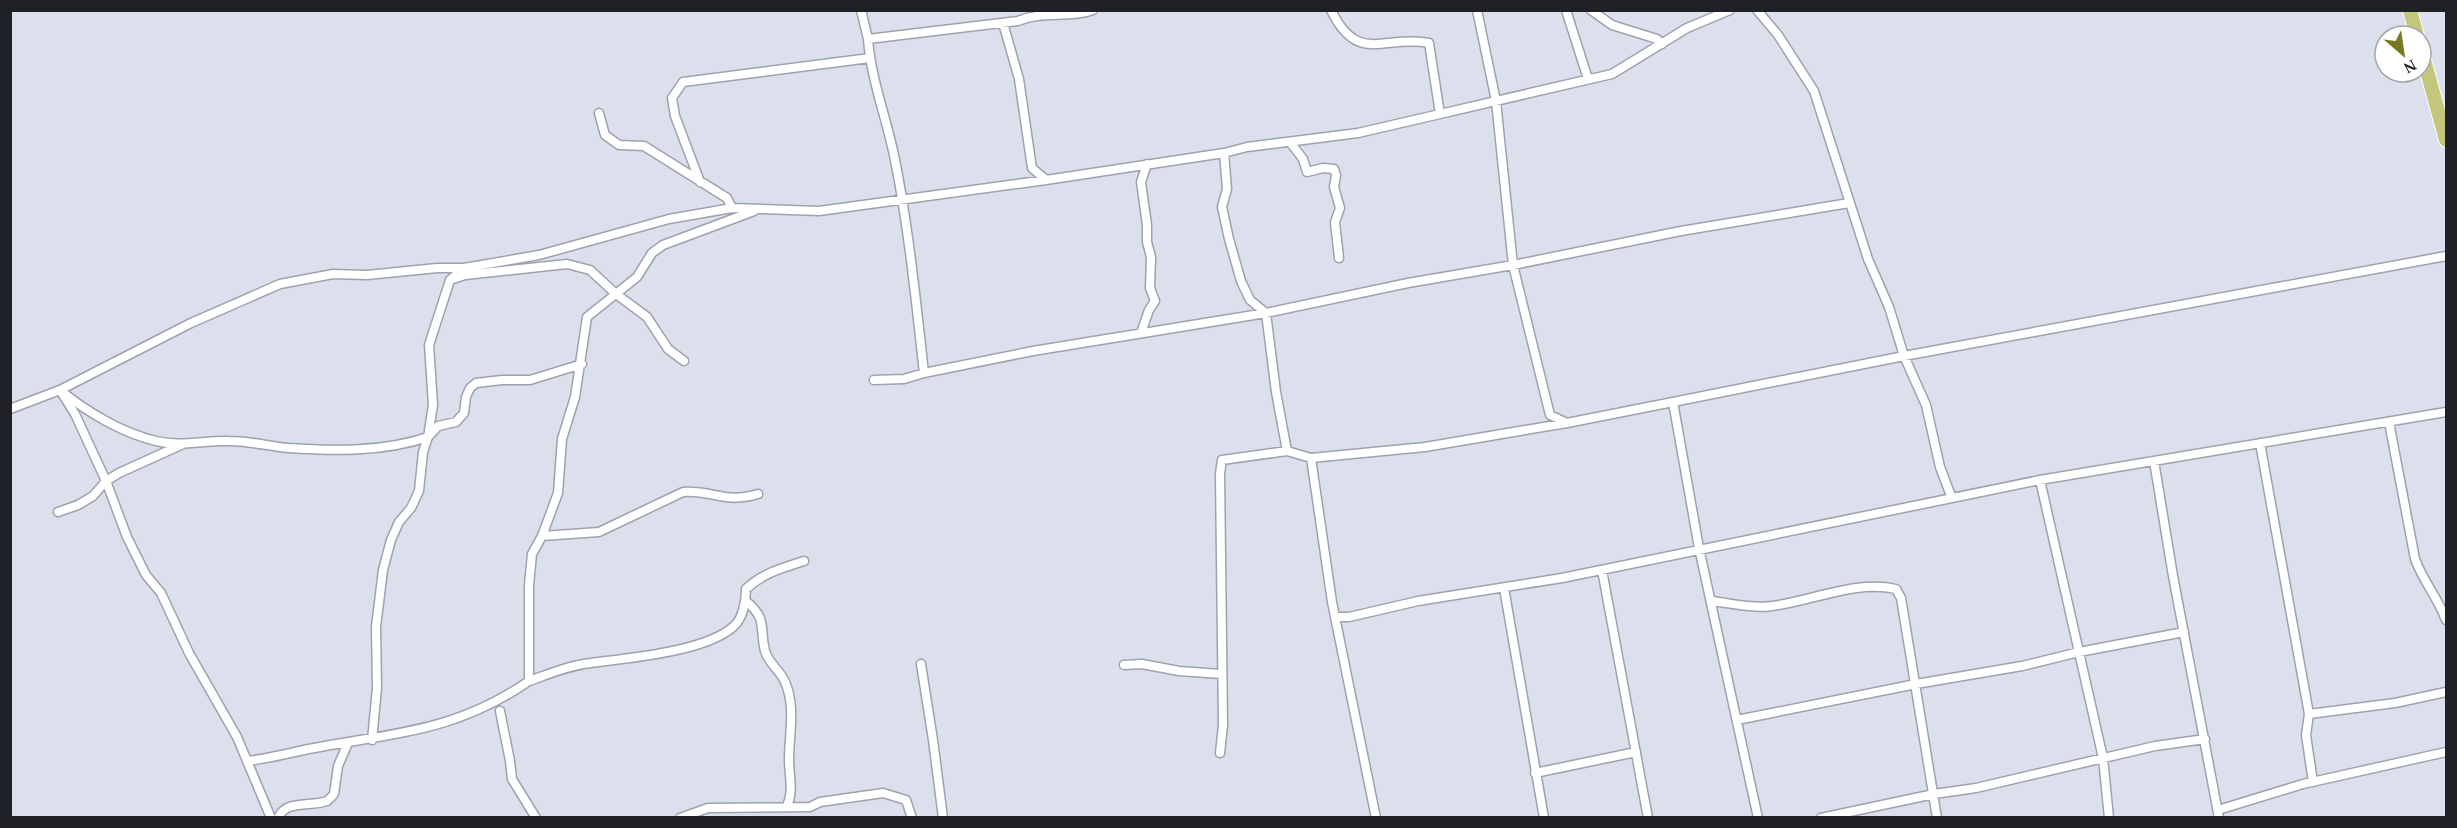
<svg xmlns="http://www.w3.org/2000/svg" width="2457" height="828" font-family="'Times New Roman',serif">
  <rect width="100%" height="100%" fill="#dce0ed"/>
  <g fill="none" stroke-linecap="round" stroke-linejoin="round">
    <defs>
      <path id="minor" d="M 861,10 L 868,39 L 1018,21 C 1044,10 1069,19 1093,10
        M 1331,10 C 1358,66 1385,34 1429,43 L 1440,114 L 1612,74 L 1687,28 L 1730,10
        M 1477,10 L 1496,101 L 1513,265 L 1550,415 L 1567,423
        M 1566,10 L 1588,79
        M 1591,10 L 1612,25 L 1657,39 L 1662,44
        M 1757,10 L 1778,35 L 1814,91 L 1868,259 L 1889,307 L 1904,356 L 1926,405 L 1940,467 L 1951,496
        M 1003,23 L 1019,79 L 1032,168 L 1046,180
        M 868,39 C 871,80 887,119 895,160 C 909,230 916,302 924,373
        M 599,113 L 605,135 L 619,145 L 644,146 L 727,198 L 732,208
        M 1290,142 L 1303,159 L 1307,172 L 1323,168 L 1334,169 L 1336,175 L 1334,187 L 1340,208 L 1335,222 L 1339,258
        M 1224,153 L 1227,189 L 1222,207 L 1229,239 L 1241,281 L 1250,300 L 1266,313 L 1276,392 L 1287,451
        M 700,182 L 675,116 L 672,98 L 683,82 L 870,58
        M 453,279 L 465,275 L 567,264 L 590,270 L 616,294 L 647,317 L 668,349 L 684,361
        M 1141,333 L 1149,310 L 1155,301 L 1150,288 L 1151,257 L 1147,242 L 1147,225 L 1141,182 L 1147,164
        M 874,380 L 904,379 L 924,373 L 1033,351 L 1266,313 L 1408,283 L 1513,265 L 1681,231 L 1849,203
        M 10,409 L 60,390 L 191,323 L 280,284 L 333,274 L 367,275 L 437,268 L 464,268 L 539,255 L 669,219 L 732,208 L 819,211 L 1046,180 L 1224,153 L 1247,147 L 1358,133 L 1440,114
        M 2389,422 L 2415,559 C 2423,581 2438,598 2446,620
        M 2260,443 L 2309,714 L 2395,703 L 2446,692
        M 1311,458 L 1332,602 L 1376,818
        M 2154,461 L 2173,576 L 2219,818
        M 2040,480 L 2103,758 L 2109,818
        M 58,512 L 78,505 L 93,496 L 106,481 L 119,473 L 183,444
        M 542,536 L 599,532 L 683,492 C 714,490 724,504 758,494
        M 1602,570 L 1648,818
        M 1504,588 L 1544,818
        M 746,601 C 768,620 759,626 765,651 C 769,664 780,670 785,682 C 796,706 789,735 789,760 C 789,776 794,791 787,806
        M 1711,601 C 1730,603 1753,609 1772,606 C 1812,601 1855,580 1896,589 L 1901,598 L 1937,818
        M 1336,617 L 1349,617 L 1418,601 L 1562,578 L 2040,480 L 2446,412
        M 921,664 L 933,740 L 943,818
        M 1124,665 L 1142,664 L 1179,671 L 1221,674
        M 529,681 C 549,674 570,665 591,663 C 629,658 704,652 733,627 C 743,619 746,601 746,589 C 763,573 782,568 804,561
        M 500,711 L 510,761 L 512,779 L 536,818
        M 2309,714 L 2306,735 L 2313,782
        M 1737,720 L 1916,684 L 2022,666 L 2079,652 L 2184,632
        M 372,740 L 377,688 L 376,627 L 383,570 L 391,540 L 399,522 L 411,508 L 419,491 L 423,452 L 428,437 L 438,426 L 456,422 L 464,413 L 466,397 L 470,388 L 476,383 L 502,380 L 530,380 L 582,364
        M 1220,753 L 1223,725 L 1220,474 L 1222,460 L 1287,451 L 1311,458 L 1425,447 L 1567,423 L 1673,402
        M 247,761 C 272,758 296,751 320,747 C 401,732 458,730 529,681 L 529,585 L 532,554 L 542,536 L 558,493 L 562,439 L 575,397 L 587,317 L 637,277 L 652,253 L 663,245 L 754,211
        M 1535,773 L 1636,752
        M 2218,810 L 2303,784 L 2446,752
        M 271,818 L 237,737 L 189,653 L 161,593 L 146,575 L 127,537 L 106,481 L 75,414 L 60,390 C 87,412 122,433 156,441 C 181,447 205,440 229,441 C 249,441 268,446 288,448 C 334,451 384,452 428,437 L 433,405 L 429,345 L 450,280 L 464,268
        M 278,818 C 286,799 312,807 327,801 C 327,801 334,795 334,794 L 338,766 L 348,743
        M 680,818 L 708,808 L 810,807 L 820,802 L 883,793 L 906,800 L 912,818
        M 1758,818 L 1699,548 L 1673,402 L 1904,356 L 2446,256
        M 1821,818 L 1934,794 L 1976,788 L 2155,746 L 2205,739"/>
      <path id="trunk" d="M 2410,10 L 2417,36
        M 2421,49 L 2446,140"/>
    </defs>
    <use href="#minor" stroke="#9ea2af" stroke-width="11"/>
    <use href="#trunk" stroke="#fff" stroke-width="16"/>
    <use href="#minor" stroke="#fff" stroke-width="8"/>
    <use href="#trunk" stroke="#c4c77b" stroke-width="14"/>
  </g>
  <rect width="2457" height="828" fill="none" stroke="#202126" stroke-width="24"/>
  <g transform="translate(2403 54) rotate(151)"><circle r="28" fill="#ffffff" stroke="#a6a6a8" stroke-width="1.5"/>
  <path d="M0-4.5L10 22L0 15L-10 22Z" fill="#777920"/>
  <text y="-9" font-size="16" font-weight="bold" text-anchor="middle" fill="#202126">N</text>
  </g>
</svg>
